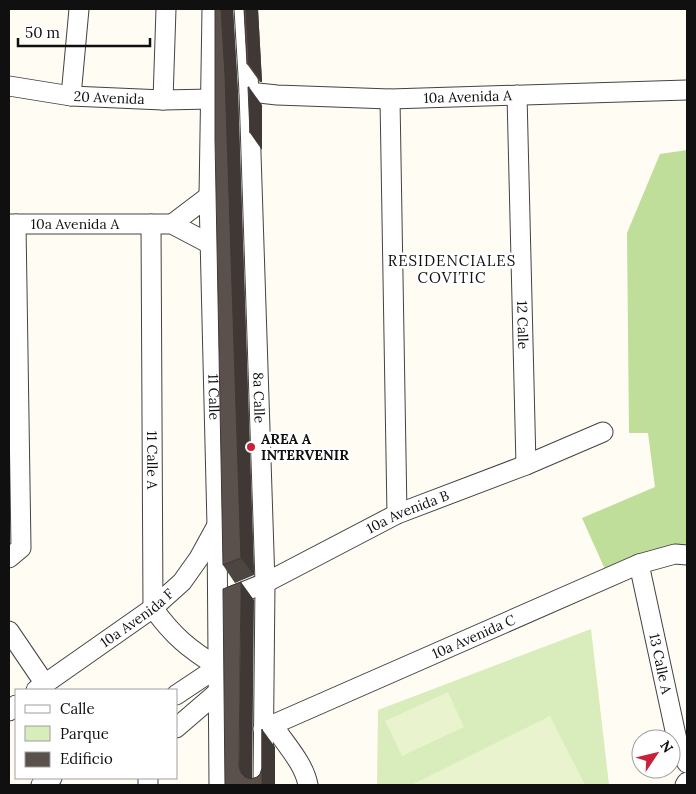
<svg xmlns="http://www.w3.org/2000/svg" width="696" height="794" font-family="Lora,serif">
  <rect width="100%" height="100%" fill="#fffcf4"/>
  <path fill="#d9ecbb" d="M 591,629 L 609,785 L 377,785 L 378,710 Z"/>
  <path fill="#bede99" d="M 687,150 L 687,557 L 608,576 L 582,518 L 655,487 L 648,433 L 629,433 L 627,233 L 660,154 Z"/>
  <path fill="#e9f3cd" d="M 448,692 L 464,727 L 402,756 L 385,721 Z
    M 550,716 L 585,785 L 411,785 Z"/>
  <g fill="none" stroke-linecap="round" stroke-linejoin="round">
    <defs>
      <g id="minor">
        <path id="s1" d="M 212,9 L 209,196 L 217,526 L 219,785"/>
        <path id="s2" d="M 244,9 L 249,92 L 265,583 L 263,785"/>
        <path id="s3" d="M 9,86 L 71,96 L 163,100 L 212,99"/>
        <path id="s4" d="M 249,92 L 277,95 L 390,99 L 687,90"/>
        <path id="s5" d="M 517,95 L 526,465"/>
        <path d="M 71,96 L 79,9"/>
        <path d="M 390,99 L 397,514"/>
        <path d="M 163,100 L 166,9"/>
        <path id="s6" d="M 9,224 L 172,224 L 210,244"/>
        <path id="s7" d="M 151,224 L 153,608 C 173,636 189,649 218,667 L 176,695"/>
        <path d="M 172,224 L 209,196"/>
        <path d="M 9,558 L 21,548 L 16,224"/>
        <path id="s8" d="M 639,564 L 679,749 L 687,763"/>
        <path id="s9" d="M 223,600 L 265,583 L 397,514 L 526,465 L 603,432"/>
        <path d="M 9,631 L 45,684"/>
        <path id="s10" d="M 36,690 L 153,608 L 182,582 L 199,558 L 216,527"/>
        <path d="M 9,711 L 16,705"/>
        <path d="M 273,725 C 285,744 304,763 308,785"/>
        <path d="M 176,728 L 219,691"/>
        <path id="s11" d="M 263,729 L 639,564 L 675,554 L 687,555"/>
        <path d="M 148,778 L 148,785"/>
        <path d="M 41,785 L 52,778"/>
        <path d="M 685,785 L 687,782"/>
      </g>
    </defs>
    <use href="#minor" stroke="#434343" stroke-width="21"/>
    <use href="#minor" stroke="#fff" stroke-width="19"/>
  </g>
  <path fill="#4d4541" d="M 244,9 L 258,9 L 262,82 L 260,82 L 247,64 Z
    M 233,10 L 238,93 L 254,575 L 235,583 L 223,565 Z"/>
  <path fill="#3f3835" d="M 221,9 L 233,9 L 238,93 L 254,575 L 241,558 Z
    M 246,9 L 258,9 L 262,82 L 249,64 Z
    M 249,87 L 262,105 L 262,150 L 250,133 Z
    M 241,582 L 254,600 L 252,785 L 241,773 L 239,767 Z
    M 262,729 L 275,747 L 275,785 L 262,785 Z"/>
  <path fill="#5a504c" stroke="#3f3835" d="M 215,9 L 221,9 L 225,75 L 241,558 L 223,565 L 215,139 Z
    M 244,9 L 246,9 L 249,64 L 247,64 Z
    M 248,87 L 249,87 L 250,133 Z
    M 241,582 L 239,767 L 241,773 L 245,777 L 251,779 L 257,777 L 260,774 L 262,768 L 262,729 L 262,785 L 225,785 L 223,589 Z"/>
  <circle fill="#c82138" stroke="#fff" stroke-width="2" cx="251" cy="447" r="5"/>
  <g text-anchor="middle" stroke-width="5" stroke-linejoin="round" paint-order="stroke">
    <g font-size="14" fill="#101010" stroke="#fff">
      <text dy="5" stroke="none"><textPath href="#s3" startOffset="101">20 Avenida</textPath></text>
      <text dy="5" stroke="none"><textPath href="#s4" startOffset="219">10a Avenida A</textPath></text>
      <text dy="5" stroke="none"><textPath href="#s6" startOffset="66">10a Avenida A</textPath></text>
      <text dy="5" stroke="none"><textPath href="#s5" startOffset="230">12 Calle</textPath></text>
      <text dy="5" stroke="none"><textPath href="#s1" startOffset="388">11 Calle</textPath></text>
      <text dy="5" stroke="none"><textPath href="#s2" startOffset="389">8a Calle</textPath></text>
      <text dy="5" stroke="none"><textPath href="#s7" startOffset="236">11 Calle A</textPath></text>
      <text dy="5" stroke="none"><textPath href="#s9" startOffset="205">10a Avenida B</textPath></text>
      <text dy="5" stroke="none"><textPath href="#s10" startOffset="124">10a Avenida F</textPath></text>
      <text dy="5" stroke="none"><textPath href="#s11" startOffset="230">10a Avenida C</textPath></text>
      <text dy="5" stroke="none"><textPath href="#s8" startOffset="102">13 Calle A</textPath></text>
    </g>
    <g font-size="14" font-weight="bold" fill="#101010" stroke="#fff" text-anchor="start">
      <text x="261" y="444">AREA A<tspan x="261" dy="16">INTERVENIR</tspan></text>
    </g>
    <g font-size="15" letter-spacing="1" fill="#101010" stroke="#fff">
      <text x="452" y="266">RESIDENCIALES<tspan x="452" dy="17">COVITIC</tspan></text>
    </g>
  </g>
  <rect width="696" height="794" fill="none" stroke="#101010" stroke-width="20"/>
  <rect x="15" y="689" width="162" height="90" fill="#ffffff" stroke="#9f9f9f"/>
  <rect x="25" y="705" width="25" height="8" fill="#ffffff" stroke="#9f9f9f"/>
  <text x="60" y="714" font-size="15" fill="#101010">Calle</text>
  <rect x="25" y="726" width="25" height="15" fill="#d9ecbb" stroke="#9f9f9f"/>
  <text x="60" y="739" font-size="15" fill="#101010">Parque</text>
  <rect x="25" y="752" width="25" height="15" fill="#5a504c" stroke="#9f9f9f"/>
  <text x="60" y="764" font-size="15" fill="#101010">Edificio</text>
  <g transform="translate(656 754) rotate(55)"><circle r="24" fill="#ffffff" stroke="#9f9f9f"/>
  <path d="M0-4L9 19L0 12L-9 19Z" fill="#c82138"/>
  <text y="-8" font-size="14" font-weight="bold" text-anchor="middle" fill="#101010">N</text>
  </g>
  <path d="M18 38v8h132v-8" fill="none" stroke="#101010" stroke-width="2.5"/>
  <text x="25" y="38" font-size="15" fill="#101010" stroke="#ffffff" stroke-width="4" paint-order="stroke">50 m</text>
</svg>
